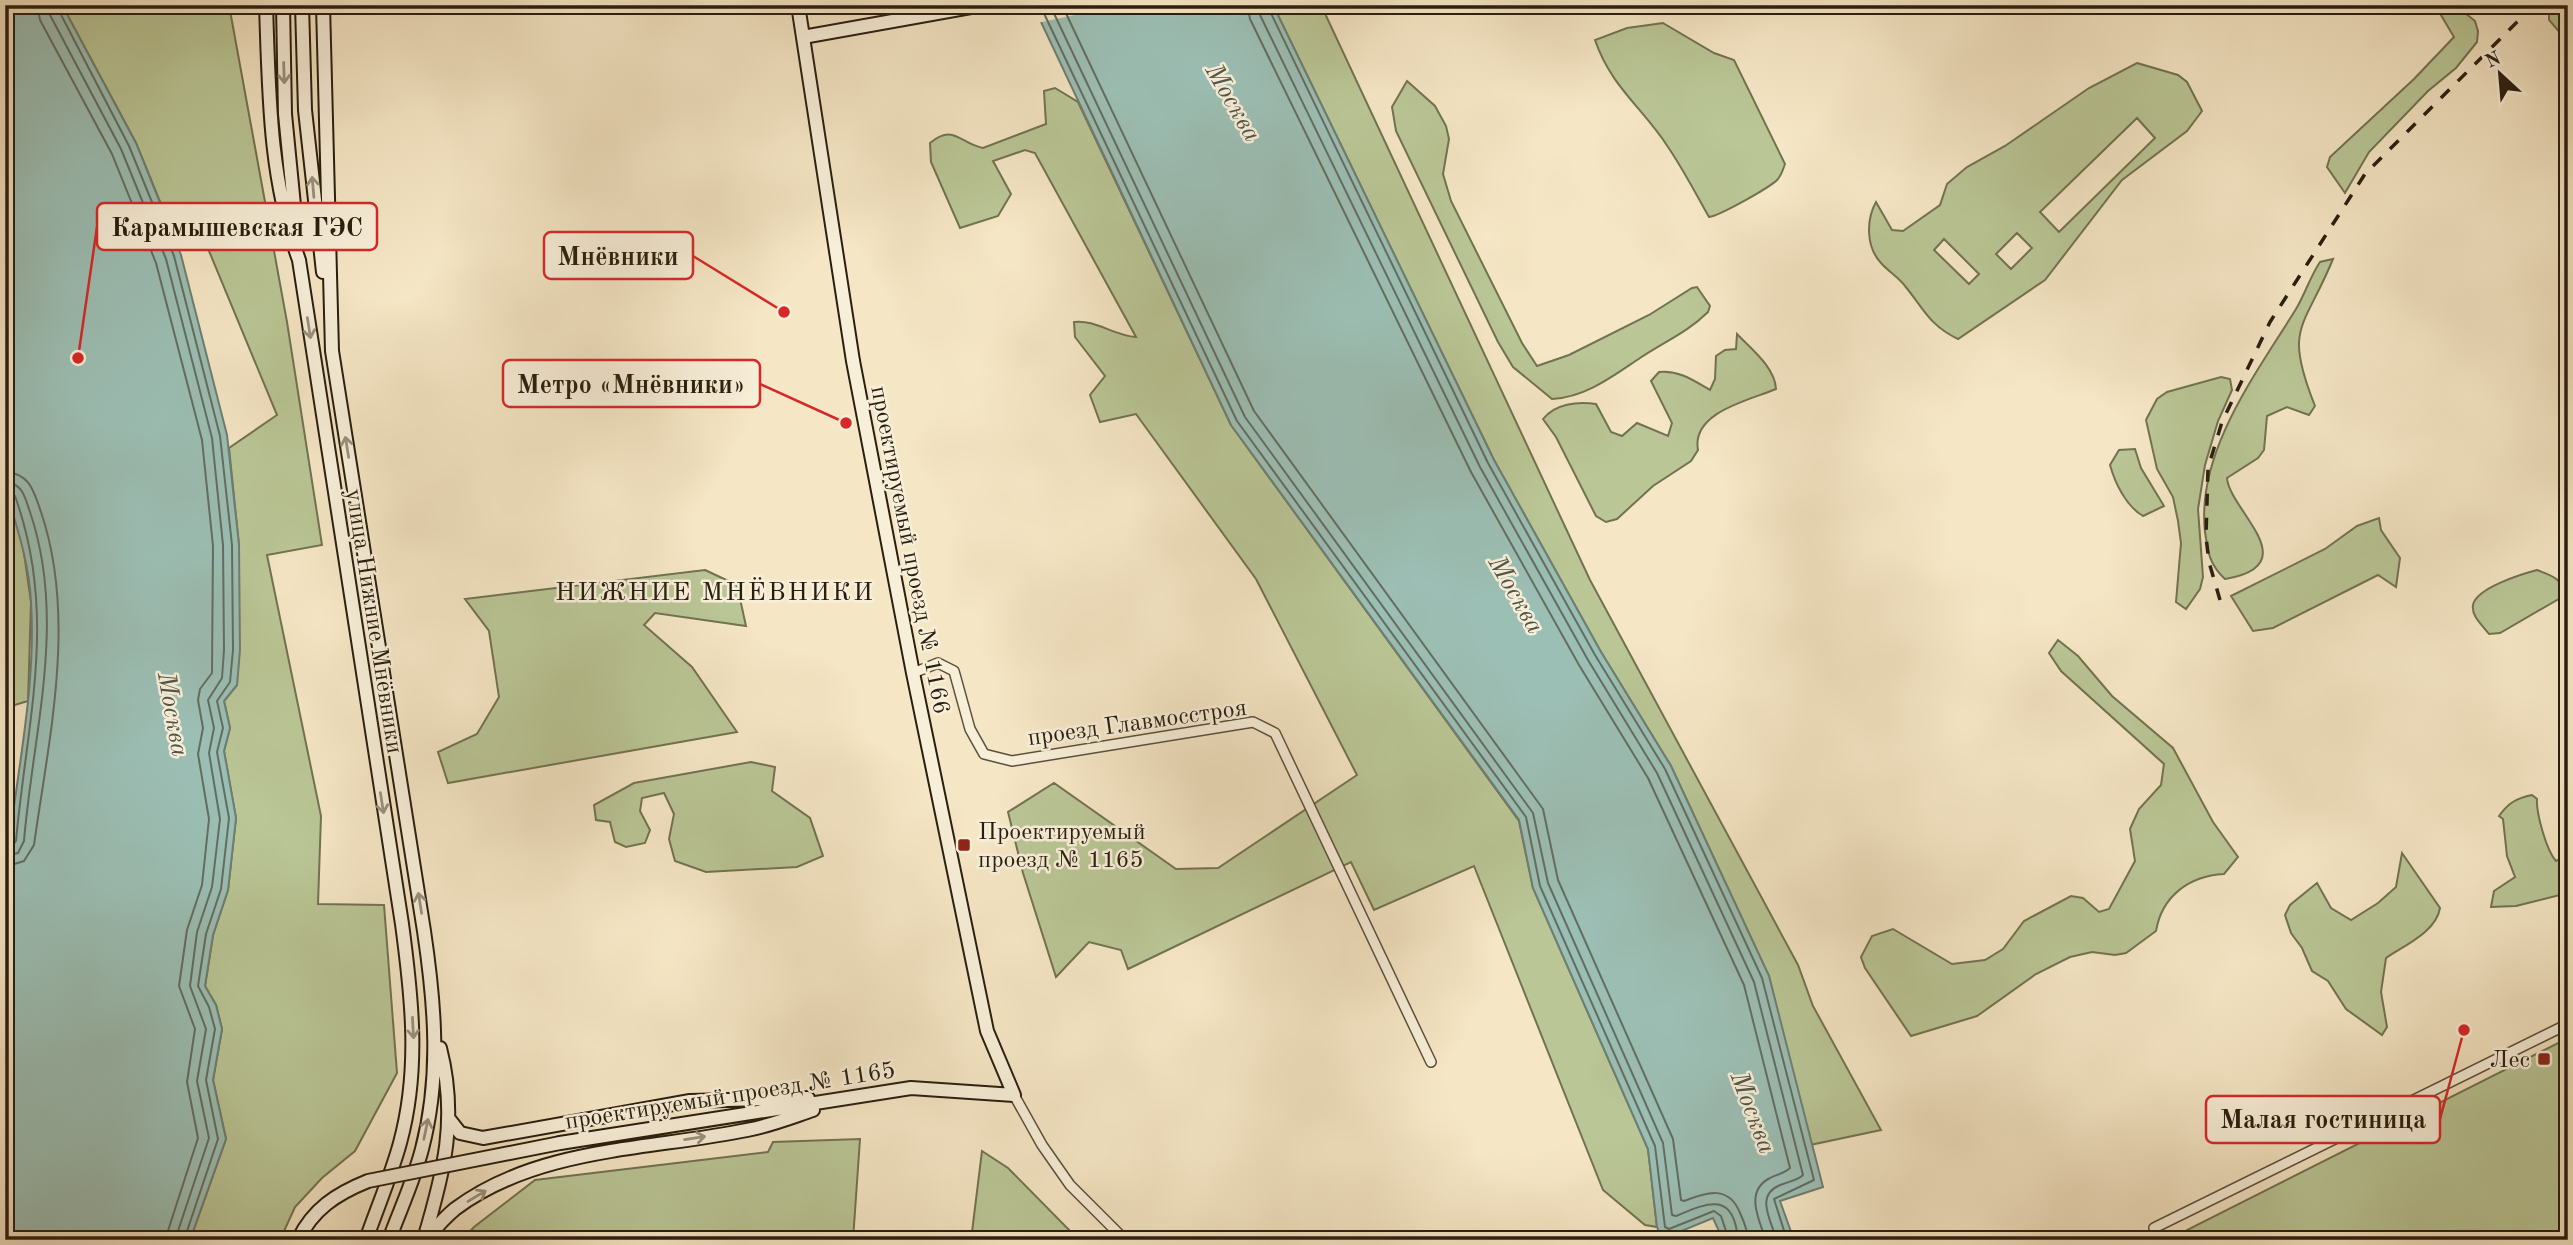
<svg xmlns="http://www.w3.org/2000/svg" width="2573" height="1245" font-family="'Old Standard TT',serif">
  <rect width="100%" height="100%" fill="#f5e6c5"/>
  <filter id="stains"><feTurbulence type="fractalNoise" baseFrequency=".00286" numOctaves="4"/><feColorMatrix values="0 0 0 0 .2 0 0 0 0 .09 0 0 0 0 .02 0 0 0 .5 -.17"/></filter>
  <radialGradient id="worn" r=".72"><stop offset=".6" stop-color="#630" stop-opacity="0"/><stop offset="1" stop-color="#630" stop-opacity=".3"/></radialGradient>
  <path fill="#bac696" stroke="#727252" stroke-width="2" fill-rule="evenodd" d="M 62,5 L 229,5 L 287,322 L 322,545 L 267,555 L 321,816 L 318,904 L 384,905 L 397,1073 L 355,1151 L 322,1178 L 295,1207 L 280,1240 L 190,1240 L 226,1139 L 213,1080 L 222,1029 L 216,1005 L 205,986 L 213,935 L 228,890 L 236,818 L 224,751 L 230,728 L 224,701 L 237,685 L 239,545 L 229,448 L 277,415 L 197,222 L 172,231 L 136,143 Z
    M 1273,5 L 1321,5 L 1590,580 L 1798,965 L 1813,1006 L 1881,1130 L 1810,1145 L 1769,976 L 1671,766 L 1601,652 L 1494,460 Z
    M 2435,5 L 2455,5 L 2475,21 L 2478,31 L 2477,42 L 2456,68 L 2428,91 L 2369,152 L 2345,193 L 2327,167 L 2330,157 L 2414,79 L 2454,37 Z
    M 2559,5 L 2568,5 L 2568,42 L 2549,20 L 2549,14 Z
    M 1663,23 L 1714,53 L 1734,60 L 1785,164 C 1783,169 1782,174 1778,179 C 1771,187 1719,216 1709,217 C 1696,194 1683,169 1668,147 C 1643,108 1611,87 1595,40 L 1627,28 Z
    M 2137,63 L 2178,75 L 2187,82 L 2202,111 L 2187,131 L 2122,180 L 2045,280 L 1958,339 C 1929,325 1924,309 1905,286 C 1898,277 1888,271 1881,263 C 1866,247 1866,220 1876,202 L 1892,230 L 1903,231 L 1940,205 L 1947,184 L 1967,167 L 2005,146 L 2089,88 ZM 2137,118 L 2155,138 L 2059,232 L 2040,212 ZM 2017,233 L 2032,248 L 2011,269 L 1996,254 ZM 1944,239 L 1979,274 L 1969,284 L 1934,250 Z
    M 1407,81 L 1435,106 L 1446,126 L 1449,139 L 1443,174 L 1451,201 L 1522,343 L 1537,366 L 1569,355 L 1649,315 L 1692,288 L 1697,287 L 1710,306 L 1708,312 C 1688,332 1664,342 1640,358 C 1613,376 1586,397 1552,399 L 1513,367 L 1498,342 L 1396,131 L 1392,107 Z
    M 1055,88 L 1078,102 L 1231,425 L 1519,821 L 1533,888 L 1648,1149 L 1657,1227 L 1645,1225 L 1603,1190 L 1474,866 L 1374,910 L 1351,862 L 1128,969 L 1121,950 L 1089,942 L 1056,977 L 1023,873 L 1008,812 L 1054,783 L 1176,869 L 1218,868 L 1357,775 L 1256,579 L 1136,414 L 1100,422 L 1090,395 L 1105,376 L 1075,337 L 1074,322 C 1095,319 1114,336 1136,337 L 1035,153 L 1025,150 L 993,161 L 1011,194 L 998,216 L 960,228 L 931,162 L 930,143 C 954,123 960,144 983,148 L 1046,124 L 1044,91 Z
    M 2333,259 C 2304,330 2283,326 2315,406 L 2309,415 L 2287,407 L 2267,416 L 2264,450 L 2258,458 L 2227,478 C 2229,510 2308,565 2225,579 C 2209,564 2208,552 2205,532 C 2196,452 2256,374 2296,309 C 2305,294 2310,277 2320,262 Z
    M 1737,334 C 1751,349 1775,367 1776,389 C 1750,400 1691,412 1698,450 L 1691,461 L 1653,486 L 1617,519 L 1606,522 L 1596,516 L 1556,437 L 1543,419 C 1555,404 1577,401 1596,404 L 1611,432 L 1622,436 L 1637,423 L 1668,436 L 1672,423 L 1651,381 L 1659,372 C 1679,370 1693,380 1710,390 L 1715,379 L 1716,356 L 1725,350 L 1736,349 Z
    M 2221,377 L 2230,379 L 2232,390 L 2218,421 L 2205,465 L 2198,509 L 2203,577 L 2200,589 L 2186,609 L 2176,602 L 2181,543 L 2178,521 L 2173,497 L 2157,469 L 2146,420 L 2157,399 L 2167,392 Z
    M 2135,449 L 2141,468 L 2164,506 L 2143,516 C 2126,506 2115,483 2110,465 L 2119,450 Z
    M 5,487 L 22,539 L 31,602 L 28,701 L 5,708 Z
    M 2379,518 L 2381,530 L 2400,558 L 2396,587 L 2378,575 L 2273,628 L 2253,631 L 2231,596 L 2325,549 L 2357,526 Z
    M 705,570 L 737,585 L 746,626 L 655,613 L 644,625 L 692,667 L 737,732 L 448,783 L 438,752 L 477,734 L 499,697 L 489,631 L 465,599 Z
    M 2537,570 C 2552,576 2563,578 2564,596 L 2500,633 L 2489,634 C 2483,626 2471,616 2473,605 C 2476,588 2522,574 2537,570 Z
    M 2058,640 L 2078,656 L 2112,696 L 2173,748 L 2213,822 L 2238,857 L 2224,874 C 2189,876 2162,896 2156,931 L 2126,953 L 2115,955 L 2092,952 L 2070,957 L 2036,974 L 1977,1016 L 1911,1036 L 1865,968 L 1861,957 L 1872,936 L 1893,929 L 1952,964 L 1985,960 L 2003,949 L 2024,921 L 2071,896 L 2083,898 L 2099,912 L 2109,909 L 2135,861 L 2130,829 L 2139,809 L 2161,785 L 2164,764 L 2061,671 L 2049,653 Z
    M 751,762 L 775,767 L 772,791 L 810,818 L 823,856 L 797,867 L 706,872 L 675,861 L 669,839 L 674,814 L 664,793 L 642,798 L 640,811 L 650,830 L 645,843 L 626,847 L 615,842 L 610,822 L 596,820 L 594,805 L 634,783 Z
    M 2532,795 L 2537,799 C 2536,812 2546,850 2556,861 L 2568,854 L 2568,893 L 2516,906 L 2491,907 L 2494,891 L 2515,877 L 2507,856 L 2503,819 L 2499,816 C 2508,803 2517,798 2532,795 Z
    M 2402,853 L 2440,908 C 2436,932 2405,945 2386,958 L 2381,992 L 2387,1027 L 2382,1035 L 2346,1009 L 2328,981 L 2312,971 L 2302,948 L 2291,933 L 2285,915 L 2290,905 L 2317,883 L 2331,908 L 2351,920 L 2378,903 L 2396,887 Z
    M 2568,1038 L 2568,1240 L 2188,1240 L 2187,1230 Z
    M 860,1139 L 853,1240 L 462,1240 L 474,1227 L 535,1180 L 768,1152 L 773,1142 Z
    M 982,1151 L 1008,1168 L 1079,1240 L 971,1240 Z"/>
  <path fill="#9cbfb5" stroke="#6e7f73" stroke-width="2" d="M 5,5 L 62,5 L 136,143 L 181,255 L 227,435 L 239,545 L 240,650 L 237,685 L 224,701 L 230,728 L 224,751 L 236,818 L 228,890 L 213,935 L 205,986 L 216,1005 L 222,1029 L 213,1080 L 226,1139 L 190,1240 L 5,1240 L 5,885 C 12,791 37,696 31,602 C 29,561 16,525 5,487 Z
    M 1033,5 L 1273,5 L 1494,460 L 1601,652 L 1671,766 L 1769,976 L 1823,1187 L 1780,1201 L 1794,1240 L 1723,1240 L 1713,1218 L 1662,1239 L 1657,1227 L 1648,1149 L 1533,888 L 1519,820 L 1231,425 Z"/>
  <path fill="#f5e6c5" d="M 1029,5 L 1122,5 L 1037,23 Z"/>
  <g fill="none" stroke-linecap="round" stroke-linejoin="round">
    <path stroke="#626e62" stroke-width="2" d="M 37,5 L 40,20 L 112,154 L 156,263 L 202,440 L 213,546 L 212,673 L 200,689 L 198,700 L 203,728 L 198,754 L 209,819 L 202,885 L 187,930 L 179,986 L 195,1029 L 187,1082 L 198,1138 L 165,1240
      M 48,5 L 50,15 L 121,149 L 166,259 L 212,438 L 223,545 L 224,650 L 222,678 L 208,700 L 214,728 L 209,753 L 220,819 L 212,887 L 197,932 L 190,986 L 206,1029 L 197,1081 L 209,1138 L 175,1240
      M 56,5 L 129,146 L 174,256 L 220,436 L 232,545 L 233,650 L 230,682 L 217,701 L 223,728 L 217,752 L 229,818 L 221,889 L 206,934 L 198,986 L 209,1007 L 215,1029 L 206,1080 L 218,1139 L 184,1240
      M 1040,5 L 1237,421 L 1526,817 L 1540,886 L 1655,1146 L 1665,1227 L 1669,1229 L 1714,1211 L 1721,1216 L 1729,1240
      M 1050,5 L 1245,417 L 1533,813 L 1548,883 L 1663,1143 L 1672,1215 L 1676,1216 C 1707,1203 1734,1190 1738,1240
      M 1062,5 L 1254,411 L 1543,809 L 1558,880 L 1673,1139 L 1681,1200 L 1684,1201 C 1707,1192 1729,1185 1740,1213 C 1744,1222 1748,1230 1748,1240
      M 1247,5 L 1250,19 L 1471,472 L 1579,665 L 1648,778 L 1744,985 L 1790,1168 C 1784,1174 1777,1174 1770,1178 C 1744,1191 1759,1220 1766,1240
      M 1258,5 L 1260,15 L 1480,467 L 1588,660 L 1657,773 L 1754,982 L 1803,1175 C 1798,1180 1791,1181 1783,1184 C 1754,1193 1770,1219 1777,1240
      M 1267,5 L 1488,463 L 1595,655 L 1665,769 L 1762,978 L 1814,1180 L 1774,1199 L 1787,1240
      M 5,472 C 30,473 34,492 41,512 C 77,618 49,737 34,845 L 24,861 L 5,867
      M 5,482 C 23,483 25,498 30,512 C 67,621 33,731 24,841 L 18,853 L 5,856
      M 5,491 L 15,496 C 58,616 27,719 16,841 L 12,846 L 5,847"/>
    <defs>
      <path id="street" d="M 913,673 L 938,663 L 954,671 L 970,729 L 984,754 L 1012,761 L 1253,722 L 1275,733 L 1431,1062
        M 1014,1095 L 1042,1145 L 1070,1185 L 1125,1240
        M 2154,1228 L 2568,1024"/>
      <path id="secondary" d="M 266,5 C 269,92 269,178 299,260 L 402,924 C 412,998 420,1070 400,1143 C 391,1176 377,1208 366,1240
        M 283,5 L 285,114 L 298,246
        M 302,5 L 305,110 L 323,272
        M 323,5 L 332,351 L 424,931 C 435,1005 441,1076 422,1149 C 414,1180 400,1210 389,1240
        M 803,37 L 982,5
        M 449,1119 L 460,1133 L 483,1138 L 690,1101 L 808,1098
        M 560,1143 L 911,1088 L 1014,1095 L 987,1031 L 913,673 L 853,361 L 798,5
        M 424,1239 C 444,1172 458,1118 440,1048
        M 425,1240 C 434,1230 444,1218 455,1209 C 538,1147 649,1150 747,1130 C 769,1126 792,1117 813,1110"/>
    </defs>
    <use href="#street" stroke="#5c503c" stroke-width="12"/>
    <use href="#secondary" stroke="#291e0f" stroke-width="16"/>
    <use href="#street" stroke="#f8efd9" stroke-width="9"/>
    <use href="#secondary" stroke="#f8efd9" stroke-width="12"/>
    <path stroke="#291e0f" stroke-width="3.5" stroke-dasharray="12 12" stroke-linecap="butt" d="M 2220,600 L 2209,562 L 2206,537 L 2208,468 L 2222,422 L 2270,322 L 2365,174 L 2534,5"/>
    <defs>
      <path id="secondary-bridge" d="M 298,1240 C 313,1209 336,1194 368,1181 L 560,1143"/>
    </defs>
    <use href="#secondary-bridge" stroke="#291e0f" stroke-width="16" stroke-linecap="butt"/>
    <use href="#secondary-bridge" stroke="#f8efd9" stroke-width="12"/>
  </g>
  <defs><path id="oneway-shaft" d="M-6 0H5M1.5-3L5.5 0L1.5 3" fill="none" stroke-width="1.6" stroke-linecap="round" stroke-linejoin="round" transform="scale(1.75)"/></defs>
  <g stroke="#9b917e">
    <use href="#oneway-shaft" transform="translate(284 73) rotate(88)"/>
    <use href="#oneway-shaft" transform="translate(313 187) rotate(-95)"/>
    <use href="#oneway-shaft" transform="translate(309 328) rotate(81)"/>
    <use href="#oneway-shaft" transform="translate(347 447) rotate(-99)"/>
    <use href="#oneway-shaft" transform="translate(382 803) rotate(81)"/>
    <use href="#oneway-shaft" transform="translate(420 903) rotate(-99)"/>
    <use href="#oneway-shaft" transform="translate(413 1028) rotate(87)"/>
    <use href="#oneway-shaft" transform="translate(426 1129) rotate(-78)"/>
    <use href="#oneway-shaft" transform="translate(695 1138) rotate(-9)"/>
    <use href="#oneway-shaft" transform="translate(477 1196) rotate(-31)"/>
  </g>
  <g fill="#8f2418" stroke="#f8efd9" stroke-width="2.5">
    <rect x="957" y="838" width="14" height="14" rx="3.5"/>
    <rect x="2537" y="1052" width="14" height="14" rx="3.5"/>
  </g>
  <g text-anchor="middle" stroke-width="5" stroke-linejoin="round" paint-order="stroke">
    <g font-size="24" fill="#291e0f" stroke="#f8efd9">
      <text transform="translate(911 550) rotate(79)" y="8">проектируемый проезд № 1166</text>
      <text transform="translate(375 621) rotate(81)" y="8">улица Нижние Мнёвники</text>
      <text transform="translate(1137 722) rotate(-8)" y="8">проезд Главмосстроя</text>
      <text transform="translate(730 1095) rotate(-9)" y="8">проектируемый проезд № 1165</text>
    </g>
    <g font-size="24" fill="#291e0f" stroke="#f8efd9" text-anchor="start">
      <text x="978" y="839">Проектируемый<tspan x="978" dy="28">проезд № 1165</tspan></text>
      <text x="2530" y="1067" text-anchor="end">Лес</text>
    </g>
    <g font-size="26" font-style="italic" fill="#515649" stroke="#f8efd9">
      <text transform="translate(1234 102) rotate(60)" y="9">Москва</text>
      <text transform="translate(1517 594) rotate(60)" y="9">Москва</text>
      <text transform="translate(174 714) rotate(80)" y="9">Москва</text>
      <text transform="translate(1754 1112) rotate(69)" y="9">Москва</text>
    </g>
    <g font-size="26" letter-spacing="2" fill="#291e0f" stroke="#f8efd9">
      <text x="715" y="600">НИЖНИЕ МНЁВНИКИ</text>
    </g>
  </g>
  <path fill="none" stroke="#d62828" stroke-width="2.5" d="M78 358L97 227M784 312L693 256M846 423L760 384M2464 1030L2440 1119"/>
  <g fill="#d62828" stroke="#f8efd9" stroke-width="2.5">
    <circle cx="78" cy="358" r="7"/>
    <circle cx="784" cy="312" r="7"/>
    <circle cx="846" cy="423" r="7"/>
    <circle cx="2464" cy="1030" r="7"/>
  </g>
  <g fill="#f8efd9" stroke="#d62828" stroke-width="2.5">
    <rect x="97" y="203" width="280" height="47" rx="7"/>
    <rect x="544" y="232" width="149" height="47" rx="7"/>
    <rect x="503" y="360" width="257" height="47" rx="7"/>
    <rect x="2206" y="1096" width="234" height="47" rx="7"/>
  </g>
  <g font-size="26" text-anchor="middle" font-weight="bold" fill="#291e0f">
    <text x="237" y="236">Карамышевская ГЭС</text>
    <text x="618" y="265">Мнёвники</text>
    <text x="631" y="393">Метро «Мнёвники»</text>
    <text x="2323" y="1128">Малая гостиница</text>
  </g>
  <rect width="2573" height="1245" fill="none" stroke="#f5e6c5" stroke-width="28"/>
  <rect x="7" y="7" width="2559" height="1231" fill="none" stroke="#291e0f" stroke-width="3.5"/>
  <rect x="14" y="14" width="2545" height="1217" fill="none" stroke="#291e0f" stroke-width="2"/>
  <g transform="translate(2500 74) rotate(334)" stroke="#f8efd9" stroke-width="5" paint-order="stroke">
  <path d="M0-5L12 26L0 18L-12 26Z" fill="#291e0f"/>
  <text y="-10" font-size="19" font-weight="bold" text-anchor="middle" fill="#291e0f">N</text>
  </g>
  <rect width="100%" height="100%" filter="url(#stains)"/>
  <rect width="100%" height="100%" fill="url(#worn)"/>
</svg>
